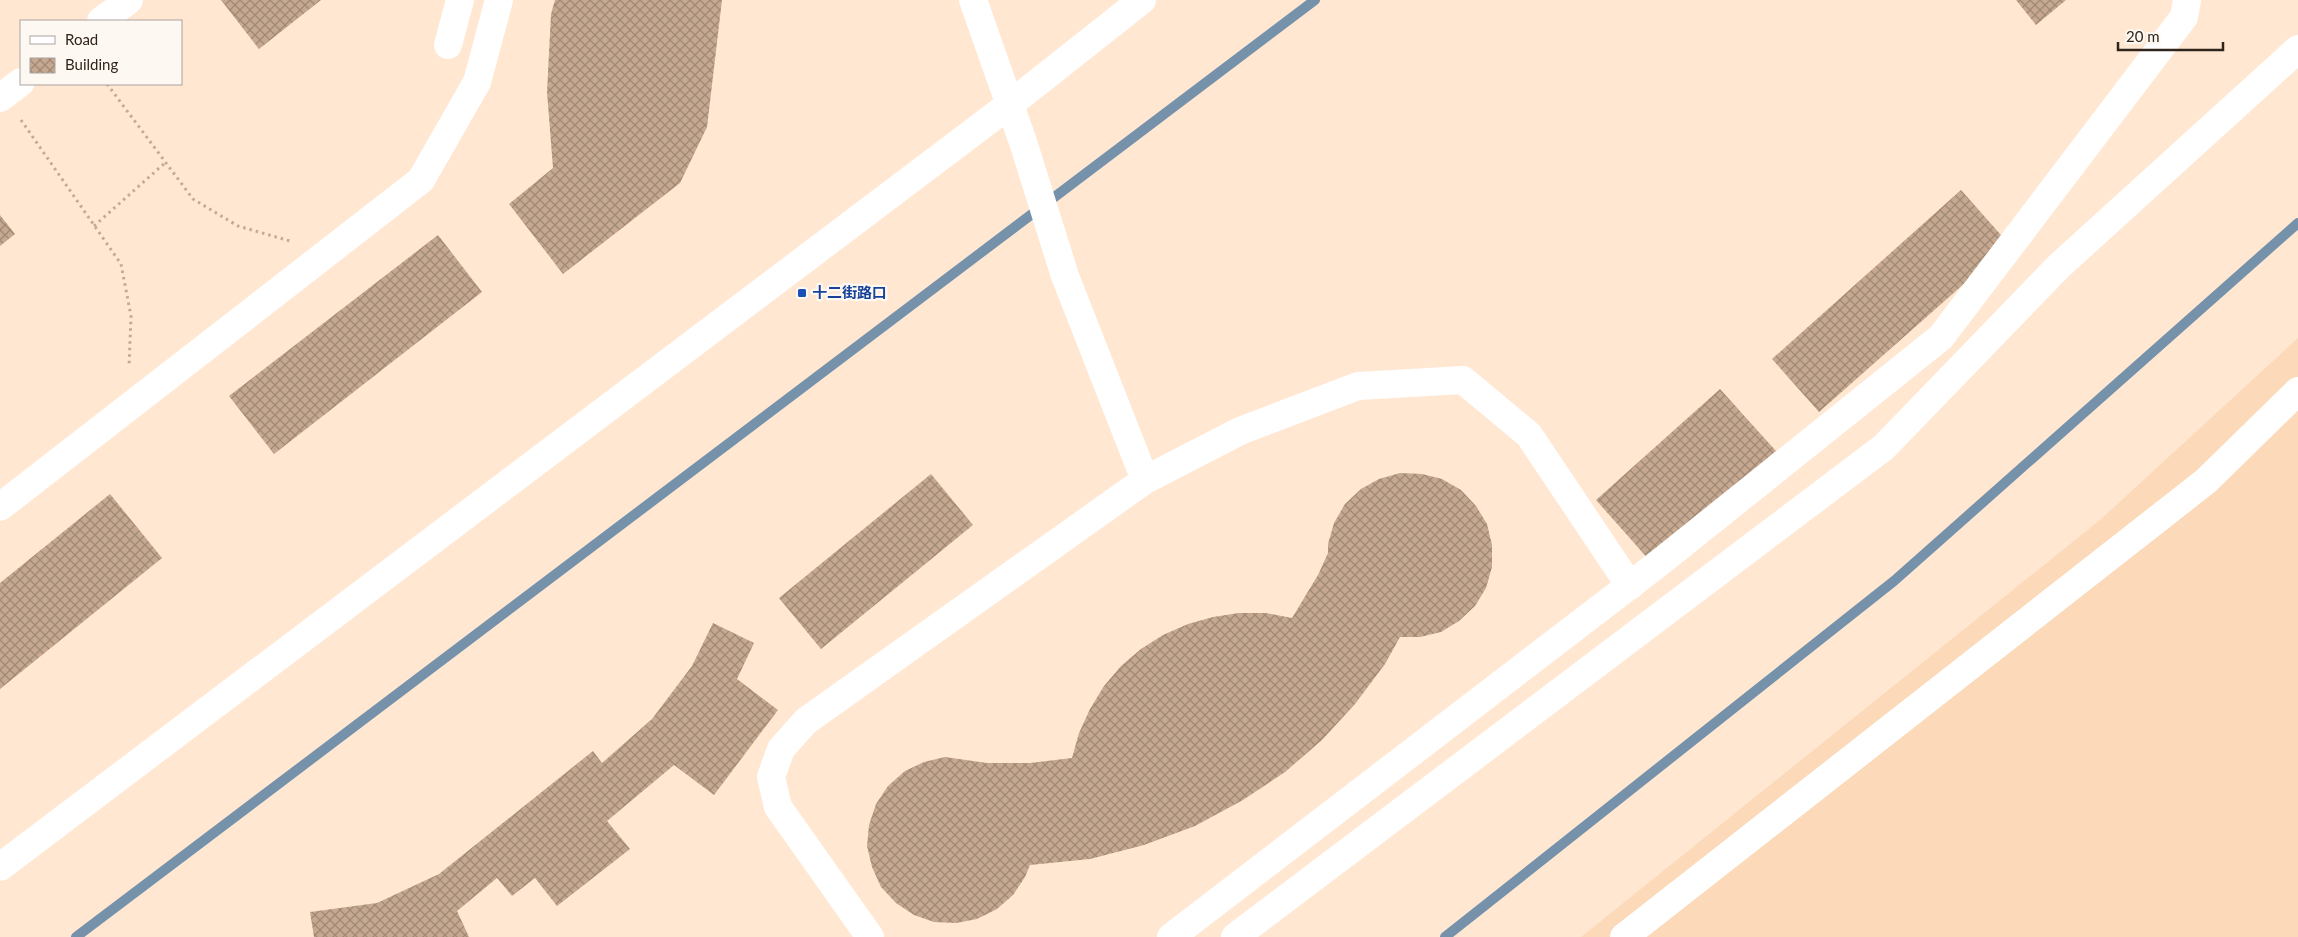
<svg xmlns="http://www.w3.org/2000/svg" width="2298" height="937" font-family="Lato,'Noto Sans SC',sans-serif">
  <defs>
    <pattern id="building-cross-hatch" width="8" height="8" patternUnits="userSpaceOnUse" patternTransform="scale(1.25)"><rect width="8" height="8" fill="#c5a88f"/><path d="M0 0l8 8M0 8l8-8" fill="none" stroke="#a08974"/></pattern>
  </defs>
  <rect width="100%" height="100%" fill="#ffe7d2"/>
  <path fill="#fcd9b8" d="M 2298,338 L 2298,937 L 1581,937 L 2100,520 Z"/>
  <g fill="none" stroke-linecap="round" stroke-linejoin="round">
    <path stroke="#7592aa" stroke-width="10" d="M 76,937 L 1315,0
      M 1445,937 L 1894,581 L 2298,223"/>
  </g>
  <path fill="url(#building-cross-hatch)" d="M 221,0 L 321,0 L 259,49 Z
    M 555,0 L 722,0 L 707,127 L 680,183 L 563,274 L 509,204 L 553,168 L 547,92 L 551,14 Z
    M 2016,0 L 2066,0 L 2036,25 Z
    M 1961,190 L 2009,244 L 1819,412 L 1772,359 Z
    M 0,215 L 15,234 L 0,246 Z
    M 438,235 L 482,292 L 274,454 L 229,396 Z
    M 1720,389 L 1776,451 L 1651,562 L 1596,500 Z
    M 1400,473 L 1422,474 L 1442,479 L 1461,490 L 1476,506 L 1487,524 L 1492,545 L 1492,567 L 1486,588 L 1475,606 L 1459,621 L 1441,632 L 1420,637 L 1400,637 L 1385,664 L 1355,704 L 1322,740 L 1285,772 L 1243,800 L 1195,826 L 1144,845 L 1090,859 L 1030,865 L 1025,877 L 1013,895 L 997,909 L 977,919 L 956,923 L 934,922 L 914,915 L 896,903 L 881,887 L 872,867 L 867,846 L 869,825 L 876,804 L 888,786 L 905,771 L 924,762 L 945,757 L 987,763 L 1030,763 L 1072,758 L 1079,733 L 1090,709 L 1104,686 L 1121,666 L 1141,649 L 1163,635 L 1188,624 L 1213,617 L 1239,613 L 1266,613 L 1292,618 L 1318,575 L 1328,553 L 1328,544 L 1334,523 L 1345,504 L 1361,489 L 1379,479 Z
    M 931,474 L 973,525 L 821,649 L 779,598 Z
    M 110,494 L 162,558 L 0,689 L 0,583 Z
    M 713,623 L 754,643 L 737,679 L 778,710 L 714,795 L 674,765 L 607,821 L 630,849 L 557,906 L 535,878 L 512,896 L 497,878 L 457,911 L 469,937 L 314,937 L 310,912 L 377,903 L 439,874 L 593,751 L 602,763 L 652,719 L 692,666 Z"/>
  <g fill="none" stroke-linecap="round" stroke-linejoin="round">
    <path stroke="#bfab99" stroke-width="3" stroke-dasharray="2.5 4" stroke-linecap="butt" d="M 107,84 L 193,199 L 238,226 L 290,241
      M 21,120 L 121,264 L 131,316 L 129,367
      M 94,226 L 166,162"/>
    <path stroke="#fff" stroke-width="28" d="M 973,0 L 1023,142 L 1065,276 L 1145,480
      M 101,21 L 129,0
      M 448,45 L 460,0
      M 0,98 L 21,82
      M 0,507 L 421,180 L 477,82 L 499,0
      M 0,867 L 1009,105 L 1142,0
      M 870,937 L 778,807 L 771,777 L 781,749 L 806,721 L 1145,480 L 1240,431 L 1358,386 L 1463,380 L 1529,435 L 1630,586
      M 1171,937 L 1659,563 L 1941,337 L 2184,17 L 2187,0
      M 1235,937 L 1884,447 L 2058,267 L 2298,49
      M 1624,937 L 2206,481 L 2298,391"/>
  </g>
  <rect fill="#1a4fb4" stroke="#fef8f3" stroke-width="2" x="797" y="288" width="10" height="10" rx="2.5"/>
  <g text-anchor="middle" stroke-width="4.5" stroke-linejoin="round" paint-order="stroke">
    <g font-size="15" font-weight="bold" fill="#164399" stroke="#fef8f3" text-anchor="start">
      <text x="812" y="298">十二街路口</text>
    </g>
  </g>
  <rect x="20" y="20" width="162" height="65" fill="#fef8f3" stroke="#aca49d"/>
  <rect x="30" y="36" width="25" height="8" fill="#ffffff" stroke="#aca49d"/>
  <text x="65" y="45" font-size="15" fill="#30251b">Road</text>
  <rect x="30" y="58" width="25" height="15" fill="url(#building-cross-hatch)" stroke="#aca49d"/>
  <text x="65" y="70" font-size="15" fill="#30251b">Building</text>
  <path d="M2118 42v8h105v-8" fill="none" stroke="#30251b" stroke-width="2.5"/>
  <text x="2126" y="42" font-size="15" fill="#30251b" stroke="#fef8f3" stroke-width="4" paint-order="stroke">20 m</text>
</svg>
